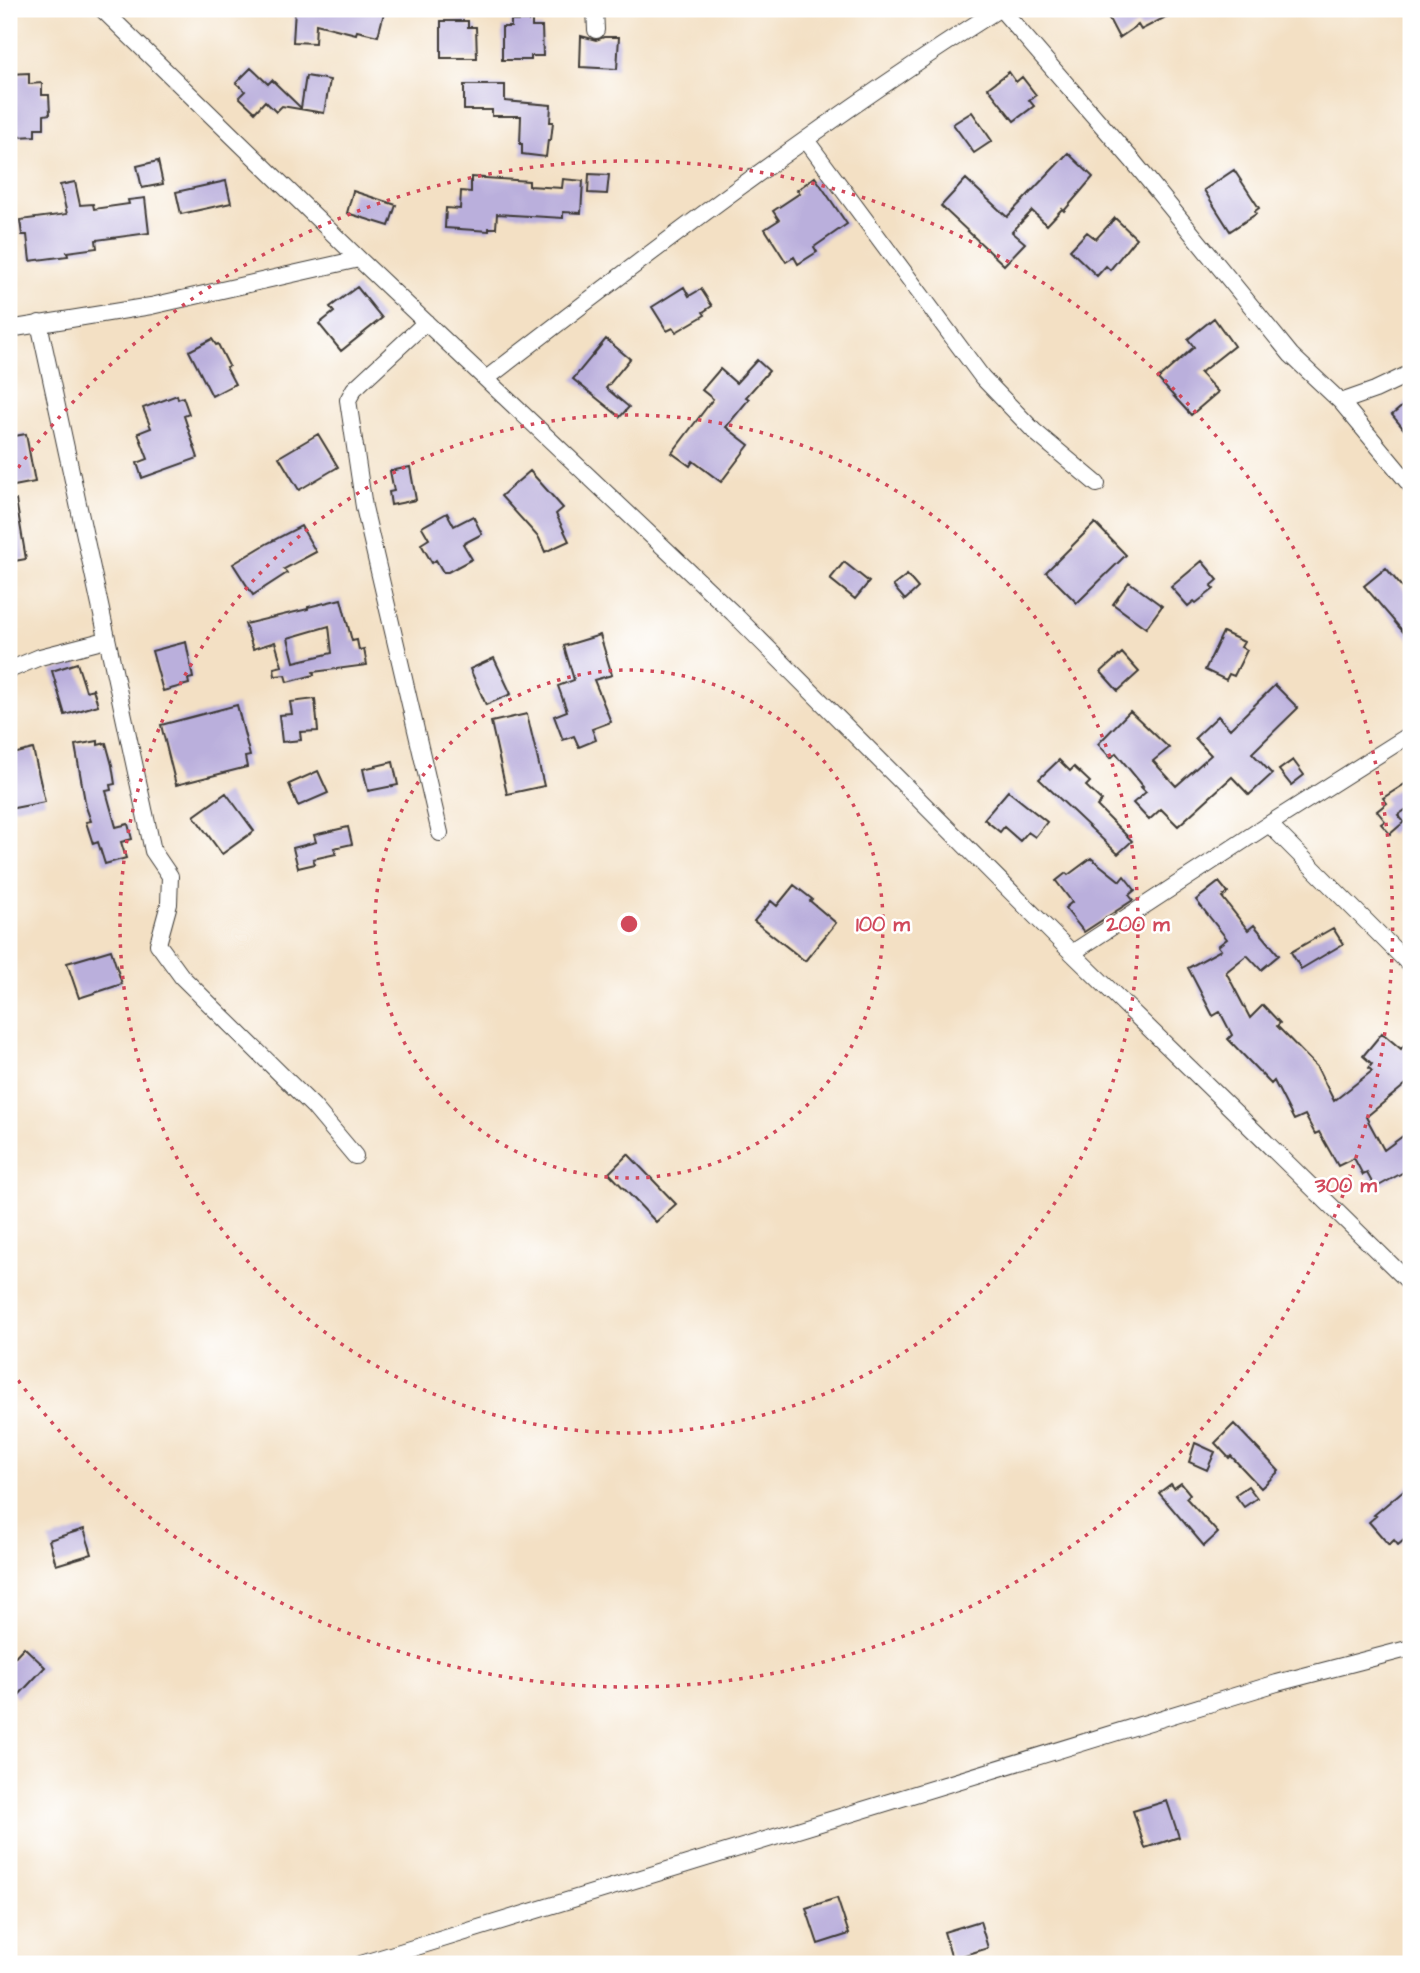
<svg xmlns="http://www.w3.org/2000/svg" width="1420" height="1973" font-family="'Architects Daughter',sans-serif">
  <rect width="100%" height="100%" fill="#fff"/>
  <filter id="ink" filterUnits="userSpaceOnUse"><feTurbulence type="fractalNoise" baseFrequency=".0143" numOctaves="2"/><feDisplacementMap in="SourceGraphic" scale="14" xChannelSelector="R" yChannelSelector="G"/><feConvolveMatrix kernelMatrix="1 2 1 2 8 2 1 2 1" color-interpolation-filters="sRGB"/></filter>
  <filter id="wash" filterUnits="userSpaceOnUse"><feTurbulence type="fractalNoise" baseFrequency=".00686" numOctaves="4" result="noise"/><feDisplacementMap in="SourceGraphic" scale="28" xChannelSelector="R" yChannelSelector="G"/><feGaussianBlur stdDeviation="1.57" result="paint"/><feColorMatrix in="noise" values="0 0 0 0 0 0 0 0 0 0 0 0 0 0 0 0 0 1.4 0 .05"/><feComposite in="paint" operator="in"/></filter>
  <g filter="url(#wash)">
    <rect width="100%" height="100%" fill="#f3e0c4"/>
    <g id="blocks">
      <path fill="#baafdc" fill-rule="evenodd" d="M 295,9 L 385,9 L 378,36 L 357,31 L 356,34 L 316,24 L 315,43 L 293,42 Z
        M 1119,9 L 1181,9 L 1141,30 L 1138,25 L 1119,38 L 1107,15 Z
        M 441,21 L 468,21 L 468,27 L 476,27 L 477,58 L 441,58 Z
        M 511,21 L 532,21 L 532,27 L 542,27 L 543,56 L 531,56 L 531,60 L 502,60 L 502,27 L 511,27 Z
        M 581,36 L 596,40 L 604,37 L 619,37 L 617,69 L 580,67 Z
        M 251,68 L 268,84 L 272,80 L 301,108 L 306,76 L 330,80 L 324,113 L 282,106 L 276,112 L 265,101 L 255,112 L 239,97 L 245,91 L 236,83 Z
        M 1009,72 L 1016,82 L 1022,77 L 1036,95 L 1029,100 L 1034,106 L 1014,121 L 988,88 Z
        M 29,73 L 29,84 L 42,83 L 42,95 L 49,95 L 50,114 L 44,115 L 44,128 L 35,128 L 35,136 L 18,137 L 17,126 L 9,126 L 9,74 Z
        M 464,85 L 505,85 L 505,101 L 551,105 L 550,122 L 553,122 L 551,140 L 548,140 L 546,157 L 522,154 L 522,144 L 520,144 L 521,116 L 492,116 L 492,110 L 464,110 Z
        M 972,112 L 992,141 L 974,153 L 953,124 Z
        M 1068,153 L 1093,177 L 1064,211 L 1062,209 L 1047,225 L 1032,211 L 1012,232 L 1025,243 L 1004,265 L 941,206 L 966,179 L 1007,217 Z
        M 158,161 L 163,184 L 142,188 L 137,166 Z
        M 1234,170 L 1259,208 L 1255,211 L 1256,214 L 1230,231 L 1204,190 Z
        M 589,174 L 609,175 L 607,194 L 588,193 Z
        M 471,177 L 529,181 L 529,186 L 562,188 L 563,179 L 583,181 L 581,213 L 563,212 L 563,218 L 497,214 L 496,228 L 489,228 L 489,231 L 445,228 L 446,208 L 460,209 L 461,191 L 471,192 Z
        M 815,177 L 847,224 L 814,247 L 817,252 L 798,264 L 794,257 L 786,262 L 765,229 L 779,220 L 773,211 L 800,193 L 797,190 Z
        M 226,181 L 231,203 L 181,214 L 176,192 Z
        M 75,182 L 80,205 L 93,204 L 94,209 L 129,204 L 128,200 L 145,198 L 149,233 L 96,240 L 97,248 L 67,252 L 68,256 L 30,261 L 27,235 L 22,235 L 20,220 L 67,214 L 60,185 Z
        M 353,191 L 396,205 L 389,226 L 347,213 Z
        M 1115,218 L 1136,238 L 1110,270 L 1106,266 L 1097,276 L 1070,250 L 1087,232 L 1096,239 Z
        M 357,287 L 382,318 L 341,351 L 319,324 L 334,312 L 330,307 Z
        M 684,287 L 689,296 L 701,289 L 712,306 L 703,312 L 705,315 L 676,332 L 673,328 L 667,331 L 652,307 Z
        M 1214,318 L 1234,346 L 1200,373 L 1218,392 L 1191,415 L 1158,379 L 1194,347 L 1188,339 Z
        M 212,339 L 216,345 L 218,344 L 229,366 L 226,367 L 235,384 L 212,396 L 189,351 Z
        M 606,339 L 630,359 L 606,388 L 629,407 L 620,417 L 573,379 Z
        M 757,360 L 769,371 L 746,397 L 749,399 L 726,427 L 749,445 L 721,482 L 693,461 L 690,466 L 672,453 L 713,399 L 702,390 L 720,369 L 736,383 Z
        M 177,395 L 178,399 L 183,397 L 189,414 L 184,416 L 198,458 L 142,478 L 137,463 L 148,459 L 138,433 L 151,428 L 143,408 Z
        M 1411,399 L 1411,438 L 1392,415 Z
        M 26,434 L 35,482 L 9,487 L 9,437 Z
        M 318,434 L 338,467 L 299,490 L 279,457 Z
        M 410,467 L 416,500 L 391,505 L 389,492 L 394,491 L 390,471 Z
        M 530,471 L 563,508 L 556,514 L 569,541 L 545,552 L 539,538 L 501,496 Z
        M 9,500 L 16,500 L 26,559 L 9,562 Z
        M 447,513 L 454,526 L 473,516 L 482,534 L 463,544 L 472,559 L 448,572 L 443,572 L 436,560 L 432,563 L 421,544 L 429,539 L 422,527 Z
        M 1095,523 L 1126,555 L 1077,603 L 1046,572 Z
        M 301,526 L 316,552 L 284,569 L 287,573 L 253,595 L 233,564 L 268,543 Z
        M 1202,561 L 1218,580 L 1211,586 L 1214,589 L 1196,603 L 1194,601 L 1188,606 L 1171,587 Z
        M 844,562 L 869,582 L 855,599 L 830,579 Z
        M 1386,568 L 1411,598 L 1411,641 L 1364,586 Z
        M 907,575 L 918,588 L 905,600 L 893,586 Z
        M 1129,582 L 1162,606 L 1146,628 L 1113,604 Z
        M 341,599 L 352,641 L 357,640 L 359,650 L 364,649 L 367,665 L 313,672 L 314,675 L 287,682 L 285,675 L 275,676 L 274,668 L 282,666 L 275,642 L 253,649 L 245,624 L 308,609 L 308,607 ZM 329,626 L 332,653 L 294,662 L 288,638 Z
        M 1223,632 L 1244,642 L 1241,647 L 1247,650 L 1234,676 L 1229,674 L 1226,680 L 1205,670 Z
        M 600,635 L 612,675 L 594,680 L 611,722 L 592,729 L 596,740 L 579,747 L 574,736 L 563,740 L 554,716 L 567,711 L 558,686 L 574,680 L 564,646 Z
        M 186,642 L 193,678 L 188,679 L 189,684 L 163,691 L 152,651 Z
        M 1122,653 L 1139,672 L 1118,691 L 1101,672 Z
        M 494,658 L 511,694 L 486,705 L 470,669 Z
        M 77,663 L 86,691 L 93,689 L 98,705 L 65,715 L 52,671 Z
        M 1275,685 L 1298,708 L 1252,753 L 1272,774 L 1249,795 L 1232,777 L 1178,826 L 1161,809 L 1149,820 L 1133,803 L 1146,792 L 1141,787 L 1143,786 L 1116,753 L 1111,758 L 1098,744 L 1130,711 L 1169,748 L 1153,761 L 1176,786 L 1211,755 L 1195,738 L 1218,716 L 1230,729 Z
        M 315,699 L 318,731 L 300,732 L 301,740 L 282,742 L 279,715 L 292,714 L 290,702 Z
        M 237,705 L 250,756 L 245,757 L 247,767 L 176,785 L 161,725 Z
        M 527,714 L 544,786 L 507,794 L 491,722 Z
        M 98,741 L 98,745 L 106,743 L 112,765 L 115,784 L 110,785 L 111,790 L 106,791 L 116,827 L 128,824 L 132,839 L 121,842 L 126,858 L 105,864 L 98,842 L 93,844 L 86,822 L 91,821 L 86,807 L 75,745 Z
        M 33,749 L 45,802 L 9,809 L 9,755 Z
        M 1059,760 L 1070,771 L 1074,767 L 1090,782 L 1086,786 L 1102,801 L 1097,806 L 1132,841 L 1118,854 L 1039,779 Z
        M 1293,760 L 1304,775 L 1291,785 L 1279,770 Z
        M 393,762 L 398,785 L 368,791 L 363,769 Z
        M 318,771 L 328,793 L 298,806 L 289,784 Z
        M 1411,780 L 1411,806 L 1398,815 L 1404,822 L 1390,834 L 1381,824 L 1385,821 L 1377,811 L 1387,803 L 1383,798 Z
        M 1008,791 L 1047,822 L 1035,837 L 1028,832 L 1020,841 L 1004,827 L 1000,832 L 984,819 Z
        M 226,793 L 254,831 L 222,854 L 194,816 Z
        M 348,827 L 352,844 L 334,848 L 336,854 L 313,859 L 315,864 L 298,868 L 293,848 L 316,842 L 314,835 Z
        M 1091,858 L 1120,881 L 1124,876 L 1135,890 L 1129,895 L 1133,900 L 1084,932 L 1065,908 L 1072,902 L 1056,881 L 1066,873 L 1068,875 Z
        M 1219,882 L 1228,893 L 1222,897 L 1248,930 L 1254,925 L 1279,955 L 1261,970 L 1247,955 L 1226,972 L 1250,1018 L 1263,1005 L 1280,1023 L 1277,1026 L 1317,1067 L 1334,1101 L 1372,1071 L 1369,1068 L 1372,1064 L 1363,1056 L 1382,1033 L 1401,1049 L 1404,1045 L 1411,1052 L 1411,1080 L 1366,1117 L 1384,1150 L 1411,1130 L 1411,1168 L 1375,1188 L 1367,1173 L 1363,1175 L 1354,1158 L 1338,1166 L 1319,1132 L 1315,1134 L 1305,1115 L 1294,1120 L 1274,1081 L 1271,1084 L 1228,1039 L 1232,1035 L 1220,1012 L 1213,1016 L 1188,968 L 1221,950 L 1218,946 L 1227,939 L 1196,900 Z
        M 794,885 L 812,899 L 810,901 L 836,923 L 805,961 L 754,921 L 771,901 L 777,906 Z
        M 1333,928 L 1343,944 L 1301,969 L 1291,952 Z
        M 111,950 L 122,984 L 79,998 L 67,963 Z
        M 628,1154 L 676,1204 L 656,1222 L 609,1173 Z
        M 1234,1424 L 1279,1471 L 1261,1488 L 1231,1456 L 1229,1458 L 1215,1443 Z
        M 1195,1443 L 1215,1452 L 1207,1470 L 1189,1462 Z
        M 1181,1483 L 1190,1494 L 1186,1498 L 1218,1533 L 1204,1546 L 1159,1493 L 1171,1484 L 1174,1488 Z
        M 1411,1484 L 1411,1534 L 1398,1545 L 1394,1540 L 1389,1545 L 1369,1522 L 1376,1516 L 1374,1515 Z
        M 1248,1486 L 1257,1498 L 1244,1507 L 1235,1495 Z
        M 84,1529 L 92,1554 L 56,1565 L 49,1540 Z
        M 24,1647 L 45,1667 L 17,1697 L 9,1690 L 9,1663 Z
        M 1167,1801 L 1179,1837 L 1145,1848 L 1133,1811 Z
        M 837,1898 L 849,1934 L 818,1944 L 806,1908 Z
        M 980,1921 L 988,1948 L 952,1959 L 944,1932 Z"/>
    </g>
  </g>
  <g filter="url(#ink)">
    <use href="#blocks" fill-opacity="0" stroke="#3c3935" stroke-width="2"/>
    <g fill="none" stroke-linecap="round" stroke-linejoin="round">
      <defs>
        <path id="street" d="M 102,9 L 359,259 L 733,613 L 1072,953 L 1411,1284
          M 595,9 L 596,30
          M 1001,9 L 1132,160 L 1291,355 L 1341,402
          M 806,140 L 982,377 L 1035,432 L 1097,484
          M 426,322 L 354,389 L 348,400 L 364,507 L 440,833
          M 39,323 L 153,851 L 170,876 L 169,904 L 158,944 L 182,977 L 313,1106 L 355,1156
          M 9,329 L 151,306 L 359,259
          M 1411,373 L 1375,390 L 1341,402 L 1411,486
          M 486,379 C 653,250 821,122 999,9
          M 9,670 L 40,657 L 106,640
          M 1269,824 L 1411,966
          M 1072,953 L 1269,824 L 1411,734
          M 361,1964 L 1277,1683 L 1411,1648"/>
      </defs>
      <use href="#street" stroke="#3c3935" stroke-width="18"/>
      <use href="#street" stroke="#fff" stroke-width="16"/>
    </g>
  </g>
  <g fill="none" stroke="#d1495b" stroke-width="3.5" stroke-dasharray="3.5 7">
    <circle cx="629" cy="924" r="254"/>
    <circle cx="629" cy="924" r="509"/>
    <path d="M12 476A763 763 0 1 1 12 1372"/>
  </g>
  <circle cx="629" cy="924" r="10" fill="#d1495b" stroke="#fff" stroke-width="3.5"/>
  <g font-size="21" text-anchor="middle" font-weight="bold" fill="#d1495b" stroke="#fff" stroke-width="5" stroke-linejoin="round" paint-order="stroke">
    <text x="883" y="931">100 m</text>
    <text x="1138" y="931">200 m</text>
    <text x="1346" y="1192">300 m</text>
  </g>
  <rect width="1420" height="1973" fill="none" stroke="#fff" stroke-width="35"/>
</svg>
